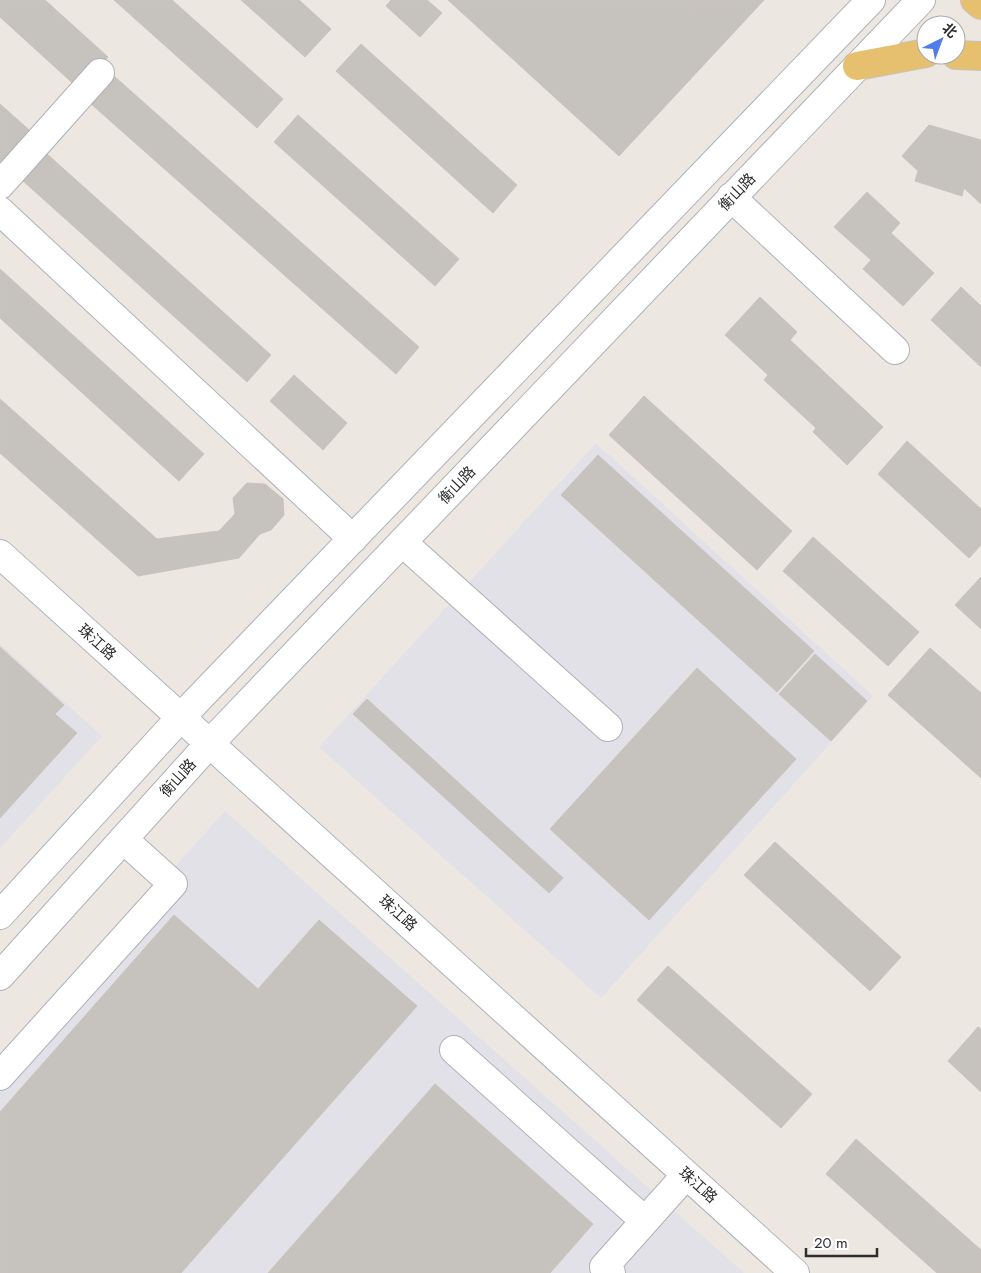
<svg xmlns="http://www.w3.org/2000/svg" width="981" height="1273" font-family="Jost,'Noto Sans SC',sans-serif">
  <rect width="100%" height="100%" fill="#ede7e2"/>
  <path fill="#e2e1e7" d="M 596,443 L 873,696 L 601,998 L 319,747 Z
    M 0,644 L 102,736 L 0,848 Z
    M 225,811 L 744,1273 L 0,1273 L 0,1060 Z"/>
  <path fill="#c6c2bd" stroke="#c9c3bb" d="M 0,0 L 45,0 L 108,57 L 79,89 L 0,17 Z
    M 114,0 L 172,0 L 283,99 L 257,128 Z
    M 241,0 L 299,0 L 331,29 L 305,57 Z
    M 391,0 L 427,0 L 442,13 L 420,37 L 386,6 Z
    M 448,0 L 764,0 L 619,156 Z
    M 683,0 L 734,0 L 725,9 L 717,2 L 699,22 L 690,13 L 693,10 Z
    M 361,44 L 517,185 L 493,213 L 336,71 Z
    M 114,76 L 419,347 L 396,374 L 90,103 Z
    M 0,104 L 36,136 L 7,168 L 0,161 Z
    M 298,115 L 459,259 L 435,286 L 274,142 Z
    M 929,125 L 981,140 L 981,204 L 964,188 L 962,196 L 915,181 L 918,171 L 902,156 Z
    M 46,153 L 271,355 L 247,382 L 22,180 Z
    M 867,192 L 900,223 L 891,233 L 934,273 L 903,306 L 863,269 L 871,260 L 834,227 Z
    M 0,269 L 204,454 L 179,481 L 0,318 Z
    M 961,287 L 981,306 L 981,367 L 931,320 Z
    M 760,297 L 797,332 L 790,340 L 883,427 L 847,465 L 813,432 L 816,428 L 764,380 L 768,375 L 725,335 Z
    M 294,375 L 347,423 L 323,450 L 270,401 Z
    M 644,396 L 792,531 L 757,570 L 609,435 Z
    M 0,399 L 157,539 L 219,531 L 235,514 L 233,498 L 247,483 L 265,484 L 283,499 L 284,515 L 271,530 L 260,534 L 239,558 L 138,576 L 0,453 Z
    M 907,441 L 981,509 L 981,545 L 969,558 L 878,474 Z
    M 598,455 L 814,651 L 777,692 L 561,495 Z
    M 813,537 L 919,632 L 888,666 L 783,571 Z
    M 981,577 L 981,629 L 955,605 Z
    M 0,647 L 64,705 L 55,714 L 77,733 L 0,818 Z
    M 930,648 L 981,693 L 981,778 L 888,695 Z
    M 815,654 L 867,701 L 831,741 L 779,694 Z
    M 697,668 L 796,759 L 649,920 L 550,829 Z
    M 367,699 L 563,878 L 549,893 L 353,714 Z
    M 775,842 L 901,957 L 870,991 L 744,875 Z
    M 174,915 L 258,989 L 319,920 L 417,1006 L 181,1273 L 0,1273 L 0,1112 Z
    M 668,966 L 812,1094 L 781,1128 L 637,1000 Z
    M 978,1027 L 981,1029 L 981,1092 L 948,1061 Z
    M 435,1084 L 593,1224 L 550,1273 L 268,1273 Z
    M 856,1139 L 981,1250 L 981,1273 L 937,1273 L 826,1174 Z"/>
  <g fill="none" stroke-linecap="round" stroke-linejoin="round">
    <defs>
      <path id="minor" d="M 0,185 L 100,73
        M 731,197 L 895,350
        M 0,211 L 353,539
        M 402,542 L 608,727
        M 0,554 L 795,1273
        M 0,915 L 181,717 L 871,0
        M 0,976 L 210,743 L 921,0
        M 454,1050 L 645,1221
        M 0,1076 L 173,884 L 123,839
        M 611,1273 L 604,1267 L 686,1175"/>
      <path id="major" d="M 975,0 L 981,5
        M 956,55 L 981,56
        M 857,66 L 926,53"/>
    </defs>
    <use href="#minor" stroke="#aeb1b8" stroke-width="30"/>
    <use href="#major" stroke="#c4c4c4" stroke-width="30"/>
    <use href="#minor" stroke="#fff" stroke-width="28"/>
    <use href="#major" stroke="#e6bf6f" stroke-width="28"/>
  </g>
  <g text-anchor="middle" stroke-width="4.5" stroke-linejoin="round" paint-order="stroke">
    <g font-size="15" fill="#2e2e2e" stroke="#fff">
      <text transform="translate(737 192) rotate(-46)" y="5">衡山路</text>
      <text transform="translate(457 485) rotate(-46)" y="5">衡山路</text>
      <text transform="translate(97 642) rotate(42)" y="5">珠江路</text>
      <text transform="translate(178 778) rotate(-48)" y="5">衡山路</text>
      <text transform="translate(398 913) rotate(42)" y="5">珠江路</text>
      <text transform="translate(698 1185) rotate(42)" y="5">珠江路</text>
    </g>
  </g>
  <g transform="translate(941 40) rotate(42)"><circle r="24" fill="#ffffff" stroke="#ababab"/>
  <path d="M0-4L9 19L0 12L-9 19Z" fill="#517ceb"/>
  <text y="-8" font-size="14" font-weight="bold" text-anchor="middle" fill="#2e2e2e">北</text>
  </g>
  <path d="M806 1248v8h71v-8" fill="none" stroke="#2e2e2e" stroke-width="2.5"/>
  <text x="814" y="1248" font-size="15" fill="#2e2e2e" stroke="#ffffff" stroke-width="4" paint-order="stroke">20 m</text>
</svg>
